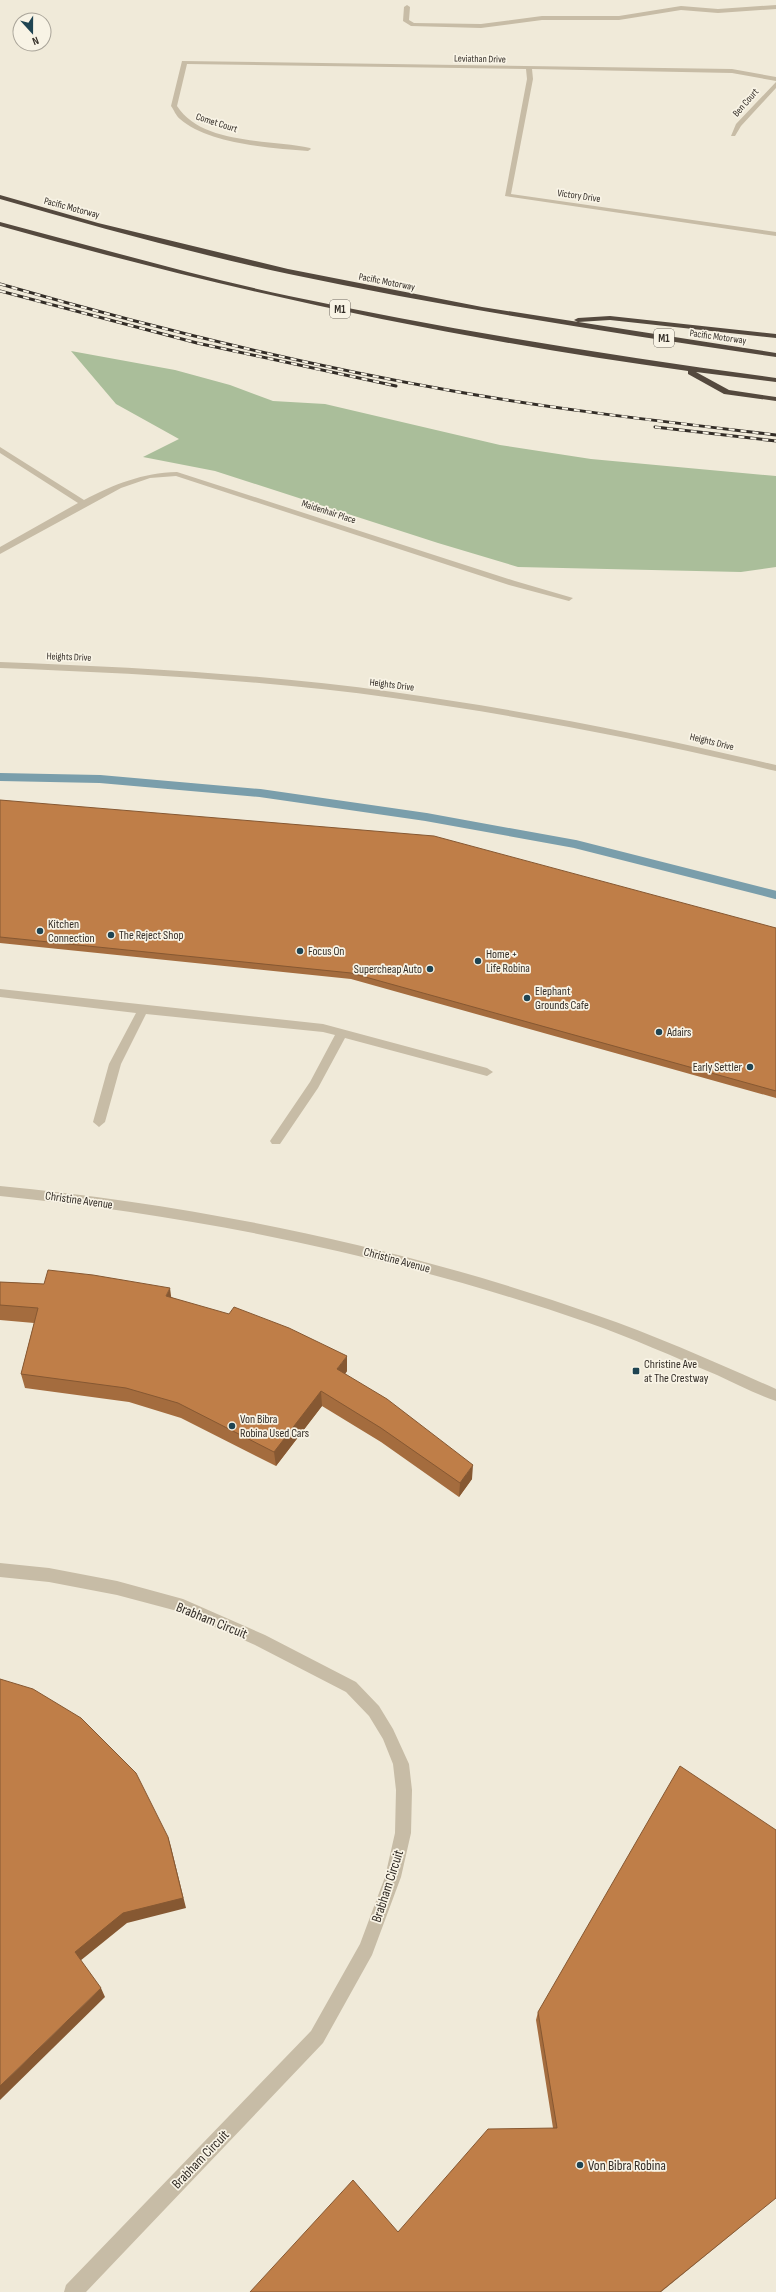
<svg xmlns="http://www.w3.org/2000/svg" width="776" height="2292" font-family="'Sofia Sans Condensed',sans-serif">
  <rect width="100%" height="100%" fill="#f0ead9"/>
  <path fill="#aabe9a" d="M 71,351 L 175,370 L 230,385 L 273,401 L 325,404 L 500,445 L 591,459 L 776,476 L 776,567 L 741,572 L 518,567 L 438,543 L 215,471 L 143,457 L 179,439 L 116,404 Z"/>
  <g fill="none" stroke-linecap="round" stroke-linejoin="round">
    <path stroke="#7a9eab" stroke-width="8" d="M 0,777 L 100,779 L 260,793 L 426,817 L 575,844 L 776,895"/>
    <path fill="#c7bca6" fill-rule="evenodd" d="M 407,5 L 410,7 L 409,20 L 414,23 L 481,24 L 542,16 L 619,16 L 681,6 L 718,9 L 776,5 L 776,9 L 718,13 L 681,10 L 619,20 L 542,20 L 481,28 L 411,26 L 403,21 L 404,7 Z
      M 182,61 L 732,69 L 776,77 L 776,81 L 732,73 L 532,69 L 533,79 L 511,194 L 776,232 L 776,236 L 505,196 L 527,79 L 526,69 L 187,64 L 177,106 C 202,145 270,139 310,148 L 311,149 L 308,151 C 271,148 208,144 180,119 C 176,116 174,110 171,106 Z
      M 776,82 L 776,88 L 741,126 L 735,136 L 731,136 L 736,124 Z
      M 0,447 L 84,500 C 115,484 142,473 177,472 L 515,581 L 573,598 L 569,601 L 509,585 L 176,476 L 150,478 L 121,488 L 0,554 L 0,547 L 78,503 L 0,453 Z
      M 0,662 C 131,667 263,674 393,692 C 522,710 649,735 776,765 L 776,771 C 649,741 522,716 393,698 C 263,680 131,673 0,668 Z
      M 0,989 L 323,1024 L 487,1068 L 493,1072 L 487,1076 L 345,1038 L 318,1088 L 280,1144 L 272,1144 L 270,1141 L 272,1138 L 310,1082 L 335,1035 L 323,1032 L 146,1014 L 121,1064 L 105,1122 L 99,1127 L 93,1122 L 109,1064 L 136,1013 L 0,997 Z
      M 0,1186 C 203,1206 404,1247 596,1315 C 657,1336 717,1363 776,1389 L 776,1401 C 756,1394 736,1384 717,1375 C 674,1357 632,1338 589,1323 C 398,1257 201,1216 0,1196 Z
      M 0,1563 L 49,1568 L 117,1581 L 183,1599 L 265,1635 L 356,1682 L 379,1706 L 393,1729 L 409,1764 L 412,1790 L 411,1833 L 401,1877 L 372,1955 L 323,2043 L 86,2292 L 64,2292 L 66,2285 L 311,2031 L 360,1944 L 385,1877 L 395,1833 L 396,1790 L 393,1764 L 383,1739 L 369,1716 L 346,1692 L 255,1645 L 181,1612 L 117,1595 L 49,1582 L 0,1577 Z"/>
    <path fill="#54493e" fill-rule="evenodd" d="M 0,195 L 98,223 L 288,269 L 482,307 L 776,353 L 776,357 C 613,333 450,308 289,274 C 192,253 96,227 0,199 Z
      M 0,222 C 96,247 192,275 289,296 C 450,330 613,356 776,378 L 776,382 L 696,372 L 729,390 L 776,397 L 776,401 L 724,394 L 688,374 L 688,371 C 455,339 226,290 0,226 Z
      M 610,316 L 776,334 L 776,338 L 610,320 L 578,322 L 574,320 L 578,318 Z"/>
    <defs>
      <path id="rail" d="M 0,284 C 149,327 300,364 453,391 C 560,410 668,422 776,435
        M 0,291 L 197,343 L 396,386
        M 655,427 L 776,441"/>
    </defs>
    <use href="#rail" stroke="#332d27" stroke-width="3"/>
    <use href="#rail" stroke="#f8f3e5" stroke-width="2" stroke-dasharray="6" stroke-linecap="butt"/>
  </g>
  <path fill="#a46c3e" d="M 0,800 L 776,928 L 776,1098 L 351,979 L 0,943 Z
    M 0,1282 L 44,1284 L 171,1297 L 347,1371 L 345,1374 L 472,1479 L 459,1497 L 381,1442 L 322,1406 L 276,1466 L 181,1418 L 129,1402 L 25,1388 L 21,1374 L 34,1323 L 0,1320 Z
    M 538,2012 L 661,2292 L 398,2232 L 553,2128 L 536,2020 Z"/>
  <path fill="#865832" d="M 170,1288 L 172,1303 L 166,1296 Z
    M 347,1356 L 347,1371 L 338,1384 L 337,1369 Z
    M 321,1391 L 322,1406 L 276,1466 L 274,1452 Z
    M 473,1465 L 472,1479 L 459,1497 L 460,1483 Z
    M 168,1837 L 171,1847 L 186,1908 L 127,1923 L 80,1961 L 75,1952 Z
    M 101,1988 L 105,1997 L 0,2100 L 0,2086 Z
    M 776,2198 L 661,2292 L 660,2292 Z"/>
  <path fill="#bf7e48" stroke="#865832" d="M 0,800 L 434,836 L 776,928 L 776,1091 L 351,973 L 0,937 Z
    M 48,1270 L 93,1275 L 170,1288 L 166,1296 L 229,1314 L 234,1307 L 289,1328 L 347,1356 L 337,1369 L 387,1399 L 473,1465 L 460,1483 L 381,1428 L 321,1391 L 274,1452 L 178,1403 L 126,1388 L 21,1374 L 38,1308 L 0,1305 L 0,1282 L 44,1284 Z
    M 0,1679 L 33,1689 L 81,1718 L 136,1773 L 168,1837 L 183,1898 L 123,1913 L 75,1952 L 101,1988 L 0,2086 Z
    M 680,1766 L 776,1830 L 776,2198 L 660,2292 L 250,2292 L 353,2180 L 398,2232 L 488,2129 L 557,2128 L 538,2012 Z"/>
  <g fill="#1f4452" stroke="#f8f3e5" stroke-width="1.5">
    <circle cx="40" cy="931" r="4"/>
    <circle cx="111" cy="935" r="4"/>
    <circle cx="300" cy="951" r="4"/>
    <circle cx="478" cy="961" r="4"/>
    <circle cx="430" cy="969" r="4"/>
    <circle cx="527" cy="998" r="4"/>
    <circle cx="659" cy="1032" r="4"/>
    <circle cx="750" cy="1067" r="4"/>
    <rect x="632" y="1367" width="8" height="8" rx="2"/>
    <circle cx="232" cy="1426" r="4"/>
    <circle cx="580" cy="2165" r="4"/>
  </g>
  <g text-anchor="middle" stroke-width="3.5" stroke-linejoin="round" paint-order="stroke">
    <g font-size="10" fill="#332d27" stroke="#f8f3e5">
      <text transform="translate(480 58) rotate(1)" y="4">Leviathan Drive</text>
      <text transform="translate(745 102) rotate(-49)" y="4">Ben Court</text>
      <text transform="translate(217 122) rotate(18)" y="4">Comet Court</text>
      <text transform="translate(579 195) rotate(8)" y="4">Victory Drive</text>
      <text transform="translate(72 207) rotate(15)" y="4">Pacific Motorway</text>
      <text transform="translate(387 281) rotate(11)" y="4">Pacific Motorway</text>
      <text transform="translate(718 336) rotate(8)" y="4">Pacific Motorway</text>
      <text transform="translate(329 511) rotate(18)" y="4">Maidenhair Place</text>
      <text transform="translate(69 656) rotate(2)" y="4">Heights Drive</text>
      <text transform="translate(392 684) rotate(7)" y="4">Heights Drive</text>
      <text transform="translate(712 741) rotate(14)" y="4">Heights Drive</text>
    </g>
    <g fill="#f8f3e5" stroke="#6e6860" stroke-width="1">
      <rect x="330" y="300" width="20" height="18" rx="3"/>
      <rect x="654" y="329" width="20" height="18" rx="3"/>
    </g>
    <g font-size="11" font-weight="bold" fill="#332d27">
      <text x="340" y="313">M1</text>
      <text x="664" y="342">M1</text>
    </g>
    <g font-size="12" fill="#332d27" stroke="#f8f3e5" text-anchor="start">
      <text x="48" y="928">Kitchen<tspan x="48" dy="14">Connection</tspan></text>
      <text x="119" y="939">The Reject Shop</text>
      <text x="308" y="955">Focus On</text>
      <text x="486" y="958">Home +<tspan x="486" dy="14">Life Robina</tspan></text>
      <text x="422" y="973" text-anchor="end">Supercheap Auto</text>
      <text x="535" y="995">Elephant<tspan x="535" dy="14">Grounds Cafe</tspan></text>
      <text x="667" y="1036">Adairs</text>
      <text x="742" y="1071" text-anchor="end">Early Settler</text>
      <text x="644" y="1368">Christine Ave<tspan x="644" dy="14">at The Crestway</tspan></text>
      <text x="240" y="1423">Von Bibra<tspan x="240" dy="14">Robina Used Cars</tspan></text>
    </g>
    <g font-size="12" fill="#332d27" stroke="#f8f3e5">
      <text transform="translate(79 1200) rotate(8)" y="4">Christine Avenue</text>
      <text transform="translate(397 1260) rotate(15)" y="4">Christine Avenue</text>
    </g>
    <g font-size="14" fill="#332d27" stroke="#f8f3e5">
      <text transform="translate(212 1620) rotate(22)" y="5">Brabham Circuit</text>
      <text transform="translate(387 1886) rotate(-72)" y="5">Brabham Circuit</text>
      <text transform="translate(200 2159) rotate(-46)" y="5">Brabham Circuit</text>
    </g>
    <g font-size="14" fill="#332d27" stroke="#f8f3e5" text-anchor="start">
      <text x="588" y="2170">Von Bibra Robina</text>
    </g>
  </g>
  <g transform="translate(32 32) rotate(159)"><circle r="19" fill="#f8f3e5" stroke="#a9a499"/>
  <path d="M0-3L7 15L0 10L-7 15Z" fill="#1f4452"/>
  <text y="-6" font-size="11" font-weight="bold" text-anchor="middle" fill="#332d27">N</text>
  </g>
</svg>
